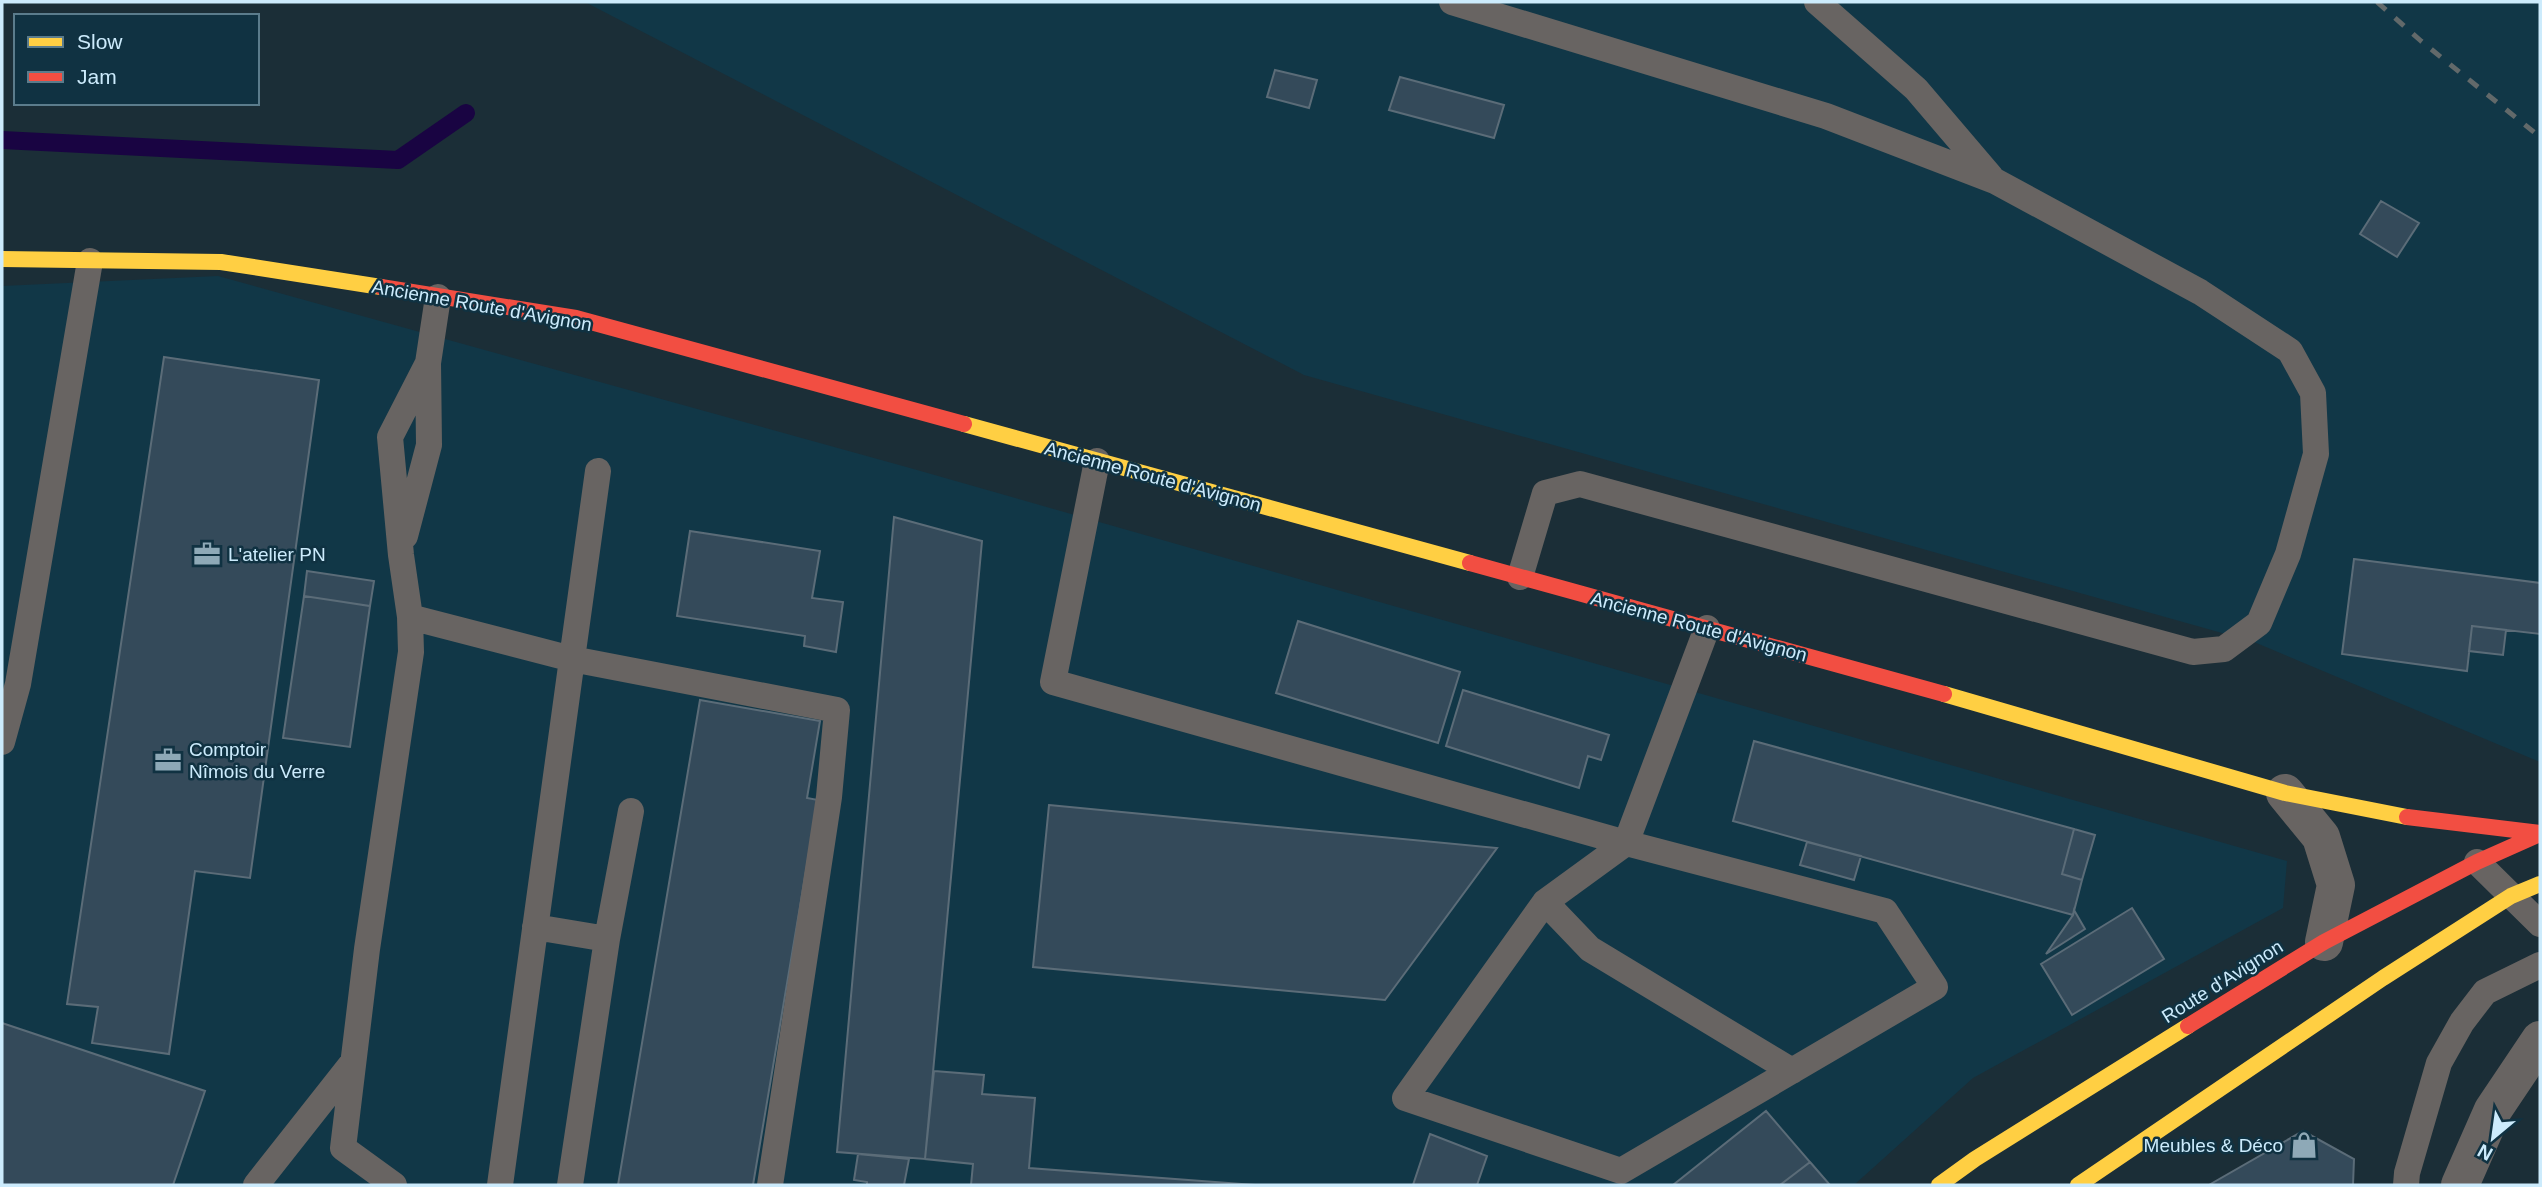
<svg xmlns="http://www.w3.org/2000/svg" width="2542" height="1187" font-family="Helvetica,sans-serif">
  <rect width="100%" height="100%" fill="#1b2e37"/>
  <path fill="#113747" d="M 585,2 L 2540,2 L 2540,762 L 2254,642 L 1304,375 Z
    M 218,276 L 910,468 L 2287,861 L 2283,908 L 1973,1078 L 1854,1185 L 2,1185 L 2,286 Z"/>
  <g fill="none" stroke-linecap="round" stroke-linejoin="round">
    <path stroke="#190442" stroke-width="18" d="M 2,140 L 398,160 L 466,113"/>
  </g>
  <path fill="#344a5a" stroke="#5b6c78" stroke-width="2" d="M 1275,70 L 1317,80 L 1309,108 L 1267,97 Z
    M 1400,77 L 1504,105 L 1494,138 L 1389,110 Z
    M 2381,201 L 2419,223 L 2397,257 L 2360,234 Z
    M 164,357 L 319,380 L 250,878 L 195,871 L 169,1054 L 92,1043 L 98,1007 L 67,1004 Z
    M 894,517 L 982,541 L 925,1159 L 837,1152 Z
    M 690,531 L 820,551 L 812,598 L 843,602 L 836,652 L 804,646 L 805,636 L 677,616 Z
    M 2354,559 L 2540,583 L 2540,634 L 2472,626 L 2467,671 L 2342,654 Z
    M 307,571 L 374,581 L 370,606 L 304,596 Z
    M 304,596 L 370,606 L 350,747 L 283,738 Z
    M 1298,621 L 1460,672 L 1438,743 L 1276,693 Z
    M 2472,626 L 2506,630 L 2503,655 L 2469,651 Z
    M 1463,690 L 1609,735 L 1601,760 L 1588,756 L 1579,788 L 1446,746 Z
    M 700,700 L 820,721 L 807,798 L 818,800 L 753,1185 L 618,1185 Z
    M 1754,741 L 2074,829 L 2062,874 L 2082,880 L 2073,915 L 1733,821 Z
    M 1049,805 L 1497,848 L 1385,1000 L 1033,967 Z
    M 2074,829 L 2095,835 L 2082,880 L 2062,874 Z
    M 1807,842 L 1861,856 L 1854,880 L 1800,865 Z
    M 2132,908 L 2164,959 L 2072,1015 L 2041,964 Z
    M 2074,910 L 2085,929 L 2046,954 L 2073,915 Z
    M 2,1023 L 205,1091 L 173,1185 L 2,1185 Z
    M 934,1071 L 984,1075 L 982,1094 L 1035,1098 L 1029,1168 L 1255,1185 L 971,1185 L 973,1164 L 925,1159 Z
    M 1766,1111 L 1810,1162 L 1780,1185 L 1673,1185 Z
    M 2303,1131 L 2354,1159 L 2353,1185 L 2209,1185 Z
    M 1430,1134 L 1487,1156 L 1477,1185 L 1413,1185 Z
    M 858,1154 L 909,1159 L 904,1185 L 867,1185 L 867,1182 L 854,1180 Z
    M 1810,1162 L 1830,1185 L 1780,1185 Z"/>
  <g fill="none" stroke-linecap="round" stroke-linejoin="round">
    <path stroke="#686462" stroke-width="26" d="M 1452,2 L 1826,116 L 1995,181 L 2200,292 L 2290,351 L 2313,393 L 2316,454 L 2288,554 L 2259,623 L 2224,649 L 2193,652 L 1580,484 L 1545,493 L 1520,577
      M 1817,2 L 1916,89 L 1991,177
      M 1097,461 L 1053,682 L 1626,843 L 1707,628
      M 598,471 L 572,659 L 837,710 L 829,797 L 770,1185
      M 405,536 L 429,445 L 428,363 L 438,297
      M 410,617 L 572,659 L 500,1185
      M 2,742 L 18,684 L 90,261
      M 1626,843 L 1885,911 L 1935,987 L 1621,1171 L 1405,1098 L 1545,902 Z
      M 2477,862 L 2540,924
      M 1545,902 L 1590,949 L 1792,1071
      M 535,927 L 607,939 L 570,1185
      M 607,939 L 631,811
      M 256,1185 L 353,1062
      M 394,1185 L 343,1148 L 367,949 L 411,652 L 410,617 L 401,555 L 390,437 L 428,363
      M 2406,1185 L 2407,1173 L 2439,1063 L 2462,1022 L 2485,992 L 2540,965"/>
    <path stroke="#686462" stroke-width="38" d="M 2285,793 L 2321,837 L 2336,885 L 2324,942
      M 2460,1185 L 2493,1110 L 2540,1040"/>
    <path stroke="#ffcf43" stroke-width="16" d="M 2,259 L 221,262 L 381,287
      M 964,424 L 1470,563
      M 1944,694 L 2285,793 L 2407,817
      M 1939,1185 L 1975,1159 L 2188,1026
      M 2078,1185 L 2383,978 L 2511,896 L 2540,884"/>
    <path stroke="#f24e42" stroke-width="16" d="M 381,287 L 576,318 L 964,424
      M 1470,563 L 1944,694
      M 2407,817 L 2540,833
      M 2188,1026 L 2324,942 L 2477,862 L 2540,834"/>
    <path stroke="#62696a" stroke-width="5" stroke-dasharray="12 12" stroke-linecap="butt" d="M 2377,2 L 2421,41 L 2540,137"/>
  </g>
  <defs>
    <symbol id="office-bare" viewBox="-9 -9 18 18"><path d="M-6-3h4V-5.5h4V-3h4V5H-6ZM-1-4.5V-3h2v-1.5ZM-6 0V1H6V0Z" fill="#8ea9b7" stroke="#103242" stroke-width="2.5" paint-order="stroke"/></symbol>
    <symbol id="shop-bare" viewBox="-9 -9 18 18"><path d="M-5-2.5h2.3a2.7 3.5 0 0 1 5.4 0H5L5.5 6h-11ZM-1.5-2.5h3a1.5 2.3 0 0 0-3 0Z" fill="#8ea9b7" stroke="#103242" stroke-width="2.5" paint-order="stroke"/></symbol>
  </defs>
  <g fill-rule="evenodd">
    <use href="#office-bare" x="188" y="535" width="38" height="38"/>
    <use href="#office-bare" x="149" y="741" width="38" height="38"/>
    <use href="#shop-bare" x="2285" y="1126" width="38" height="38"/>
  </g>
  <g text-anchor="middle" stroke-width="5" stroke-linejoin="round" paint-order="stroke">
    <g font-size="19" fill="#ccebfc" stroke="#103242">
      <text transform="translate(482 305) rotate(10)" y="7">Ancienne Route d'Avignon</text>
      <text transform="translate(1153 476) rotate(15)" y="7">Ancienne Route d'Avignon</text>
      <text transform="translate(1699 626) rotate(15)" y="7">Ancienne Route d'Avignon</text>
      <text transform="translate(2222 981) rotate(-32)" y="7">Route d'Avignon</text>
    </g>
    <g font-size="19" fill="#ccebfc" stroke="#103242" text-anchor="start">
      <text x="228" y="561">L'atelier PN</text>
      <text x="189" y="756">Comptoir<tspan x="189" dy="22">Nîmois du Verre</tspan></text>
      <text x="2283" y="1152" text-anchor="end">Meubles &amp; Déco</text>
    </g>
  </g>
  <rect width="2542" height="1187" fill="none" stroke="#ccebfc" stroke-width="7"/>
  <rect x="14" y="14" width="245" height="91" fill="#103242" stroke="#5b7c8c" stroke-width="2"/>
  <rect x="28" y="37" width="35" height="10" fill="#ffcf43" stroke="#5b7c8c" stroke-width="2"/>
  <text x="77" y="49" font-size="21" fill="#ccebfc">Slow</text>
  <rect x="28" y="72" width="35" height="10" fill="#f24e42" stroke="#5b7c8c" stroke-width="2"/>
  <text x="77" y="84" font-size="21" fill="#ccebfc">Jam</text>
  <g transform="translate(2493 1138) rotate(209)" stroke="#103242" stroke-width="5" paint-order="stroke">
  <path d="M0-5L12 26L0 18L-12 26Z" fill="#ccebfc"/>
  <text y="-10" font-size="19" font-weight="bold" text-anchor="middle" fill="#ccebfc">N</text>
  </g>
</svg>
